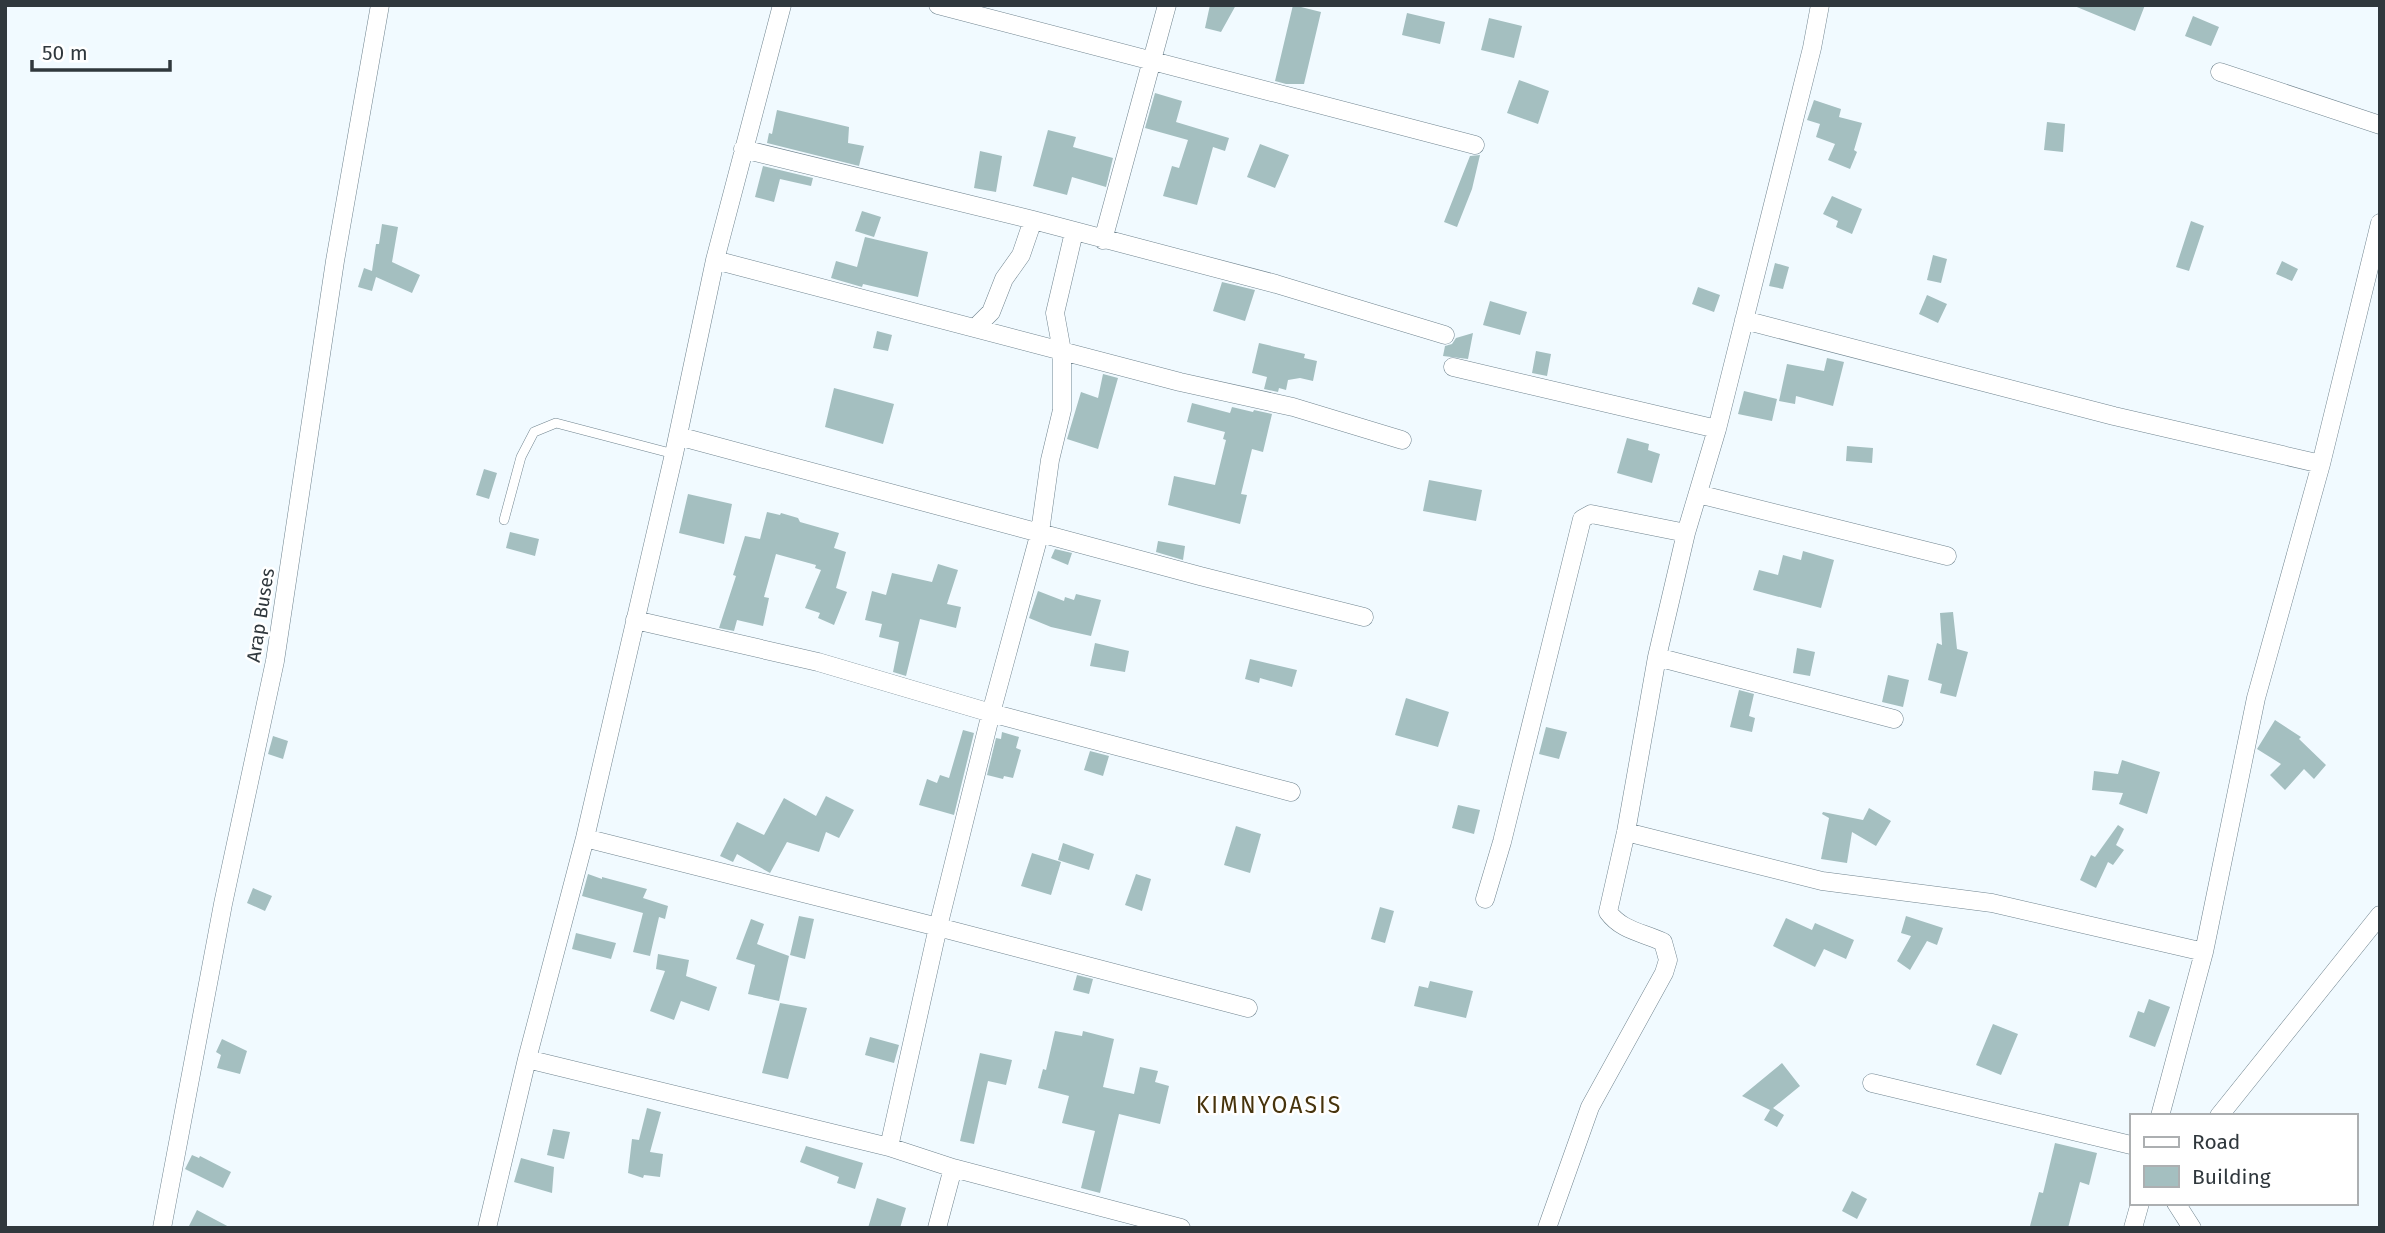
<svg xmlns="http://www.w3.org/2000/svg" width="2385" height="1233" font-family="'Fira Sans',sans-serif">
  <rect width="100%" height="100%" fill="#f1faff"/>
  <path fill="#a4bfc0" d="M 1210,5 L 1236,5 L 1221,32 L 1205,28 Z
    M 1293,5 L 1321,12 L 1304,84 L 1286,84 L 1275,81 Z
    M 2072,5 L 2145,5 L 2135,31 Z
    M 1407,13 L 1445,22 L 1440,44 L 1402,35 Z
    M 2193,16 L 2219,27 L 2211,46 L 2185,36 Z
    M 1489,18 L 1522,26 L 1514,58 L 1481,50 Z
    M 1519,80 L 1549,91 L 1538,124 L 1507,113 Z
    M 1155,93 L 1182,101 L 1176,122 L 1229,138 L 1225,151 L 1213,147 L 1197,205 L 1163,196 L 1172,166 L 1179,168 L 1188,140 L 1145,128 Z
    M 1814,100 L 1841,109 L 1839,117 L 1862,123 L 1854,150 L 1857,152 L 1850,169 L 1828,160 L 1835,144 L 1816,137 L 1820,124 L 1807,120 Z
    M 777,110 L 849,127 L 848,143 L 864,146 L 859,166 L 767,143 L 769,133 L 772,134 Z
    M 2047,122 L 2065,124 L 2063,152 L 2044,150 Z
    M 1048,130 L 1076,137 L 1073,147 L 1113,158 L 1106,187 L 1072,177 L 1067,195 L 1033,186 Z
    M 1260,144 L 1289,155 L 1275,188 L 1247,177 Z
    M 980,151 L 1002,156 L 996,192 L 974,188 Z
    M 1480,155 L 1472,189 L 1457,227 L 1444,222 L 1470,156 Z
    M 763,166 L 813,178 L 811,186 L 780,179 L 774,202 L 755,197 Z
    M 1832,196 L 1862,209 L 1852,234 L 1836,227 L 1838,221 L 1823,214 Z
    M 862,211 L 881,217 L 874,237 L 855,231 Z
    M 2191,221 L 2204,226 L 2189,271 L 2176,267 Z
    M 382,224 L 398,227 L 392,262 L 420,275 L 412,293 L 376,277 L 372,291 L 358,287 L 364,268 L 372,271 L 376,244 L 379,244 Z
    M 865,237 L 928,252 L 918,297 L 863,284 L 862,287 L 831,278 L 836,261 L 857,267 Z
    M 1933,255 L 1947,259 L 1941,283 L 1927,280 Z
    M 2282,261 L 2298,269 L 2292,281 L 2276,274 Z
    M 1775,263 L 1789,267 L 1783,289 L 1769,286 Z
    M 1222,282 L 1255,290 L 1245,321 L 1213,311 Z
    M 1698,287 L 1720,295 L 1714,312 L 1692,304 Z
    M 1927,295 L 1947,304 L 1938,323 L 1919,314 Z
    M 1490,301 L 1527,312 L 1520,335 L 1483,325 Z
    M 877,331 L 892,335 L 888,351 L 873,348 Z
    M 1473,333 L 1468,359 L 1443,356 L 1445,346 L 1452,344 L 1456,338 Z
    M 1259,343 L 1305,354 L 1304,358 L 1317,361 L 1313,381 L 1300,378 L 1288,380 L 1286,390 L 1279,388 L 1278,392 L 1264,389 L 1267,377 L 1252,373 Z
    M 1536,351 L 1551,354 L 1547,376 L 1532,373 Z
    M 1827,358 L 1844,362 L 1833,406 L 1796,396 L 1795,404 L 1779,401 L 1787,364 L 1824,371 Z
    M 1103,374 L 1118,378 L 1098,449 L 1067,439 L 1081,392 L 1098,398 Z
    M 834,388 L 894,404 L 883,444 L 825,427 Z
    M 1744,391 L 1777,399 L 1772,421 L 1738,414 Z
    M 1192,403 L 1230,413 L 1232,407 L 1253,412 L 1254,410 L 1272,414 L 1263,452 L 1252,449 L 1241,494 L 1247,495 L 1240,524 L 1168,505 L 1174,476 L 1215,485 L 1226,440 L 1223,439 L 1225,432 L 1187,422 Z
    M 1627,438 L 1649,444 L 1648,450 L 1660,454 L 1652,483 L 1617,473 Z
    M 1847,446 L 1873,448 L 1872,463 L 1846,461 Z
    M 484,469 L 497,473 L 489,499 L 476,495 Z
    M 1429,480 L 1482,490 L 1476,521 L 1423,511 Z
    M 688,494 L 732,504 L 724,544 L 679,533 Z
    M 767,512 L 780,515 L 781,513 L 798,518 L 800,522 L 839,533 L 834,548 L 846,552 L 836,588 L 847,592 L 834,625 L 818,618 L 820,613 L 805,608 L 821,570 L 815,568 L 816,565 L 776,554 L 764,597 L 769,598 L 763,626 L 737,620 L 734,631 L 719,628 L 736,576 L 733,575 L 745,536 L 760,539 Z
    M 510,532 L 539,539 L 535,556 L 506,548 Z
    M 1158,541 L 1185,546 L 1183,560 L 1156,552 Z
    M 1055,549 L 1072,553 L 1068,565 L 1051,558 Z
    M 1803,551 L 1834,560 L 1821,608 L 1753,590 L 1759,570 L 1778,575 L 1783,555 L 1801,560 Z
    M 938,564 L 958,570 L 947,604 L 961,607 L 956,628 L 920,619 L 906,676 L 893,672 L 899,642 L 879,637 L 882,624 L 865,620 L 872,591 L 886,595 L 892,573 L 932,582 Z
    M 1038,591 L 1064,601 L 1065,597 L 1074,600 L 1076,594 L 1101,600 L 1091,636 L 1051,627 L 1029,618 Z
    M 1953,612 L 1957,649 L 1968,652 L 1956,697 L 1940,693 L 1942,684 L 1928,680 L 1937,643 L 1942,645 L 1940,613 Z
    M 1095,643 L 1129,651 L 1125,672 L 1090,666 Z
    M 1797,648 L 1815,652 L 1810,676 L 1793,673 Z
    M 1250,659 L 1297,670 L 1292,687 L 1260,678 L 1259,683 L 1245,679 Z
    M 1888,675 L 1909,680 L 1903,707 L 1882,702 Z
    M 1739,690 L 1754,694 L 1749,716 L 1755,718 L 1752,732 L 1730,727 Z
    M 1406,698 L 1449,712 L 1438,747 L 1395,735 Z
    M 2275,720 L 2301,737 L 2299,739 L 2326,765 L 2314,779 L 2304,769 L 2285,790 L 2270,775 L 2281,764 L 2257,749 Z
    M 1546,727 L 1567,732 L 1559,759 L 1539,754 Z
    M 963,730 L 974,733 L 954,815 L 919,805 L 927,779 L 937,783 L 940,775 L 949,778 Z
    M 1002,732 L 1019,737 L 1016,748 L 1021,750 L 1013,778 L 1004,776 L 1003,779 L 987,775 L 996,738 L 1001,739 Z
    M 273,736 L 288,741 L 283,759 L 268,754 Z
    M 1090,751 L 1109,756 L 1103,776 L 1084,770 Z
    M 2122,760 L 2160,772 L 2147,814 L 2119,804 L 2123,793 L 2092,790 L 2094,771 L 2118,774 Z
    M 826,796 L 854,810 L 839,838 L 826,832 L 819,852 L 787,842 L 770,873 L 737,854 L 733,862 L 720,856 L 737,822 L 764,835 L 784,798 L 816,816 Z
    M 1458,805 L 1480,810 L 1474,834 L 1452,828 Z
    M 1869,808 L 1891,821 L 1876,846 L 1852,832 L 1847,863 L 1821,859 L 1829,818 L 1822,814 L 1823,812 L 1863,820 Z
    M 2118,825 L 2124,829 L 2116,845 L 2124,850 L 2113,865 L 2108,862 L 2096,888 L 2080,880 L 2091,855 L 2095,857 Z
    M 1236,826 L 1261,834 L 1250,873 L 1224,865 Z
    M 1063,843 L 1094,854 L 1089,870 L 1058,860 Z
    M 1032,853 L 1061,862 L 1051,895 L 1021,886 Z
    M 588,874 L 602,879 L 602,877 L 647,889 L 643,898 L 668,906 L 665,919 L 659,917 L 650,956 L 633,952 L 643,913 L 582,896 Z
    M 1136,874 L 1151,879 L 1142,911 L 1125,905 Z
    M 253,888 L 272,896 L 265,911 L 247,903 Z
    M 1380,907 L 1394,911 L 1385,943 L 1371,939 Z
    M 799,916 L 814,919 L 805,959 L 790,955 Z
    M 1906,916 L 1943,928 L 1937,945 L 1927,941 L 1910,970 L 1897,961 L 1911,936 L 1901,933 Z
    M 1786,918 L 1812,930 L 1815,923 L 1854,940 L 1846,959 L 1824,949 L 1815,967 L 1773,946 Z
    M 751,919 L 764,924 L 757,944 L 789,956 L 779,1001 L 748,994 L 755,965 L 736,959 Z
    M 576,933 L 616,943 L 611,959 L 572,949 Z
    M 658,954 L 689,960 L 686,976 L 717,987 L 709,1011 L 681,1001 L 674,1020 L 650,1011 L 665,971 L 656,969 Z
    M 1077,975 L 1093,979 L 1089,994 L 1073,990 Z
    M 1430,981 L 1473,991 L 1466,1018 L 1414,1006 L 1419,986 L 1428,988 Z
    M 2149,999 L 2170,1007 L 2155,1047 L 2129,1037 L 2138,1011 L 2144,1013 Z
    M 780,1003 L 807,1008 L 788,1079 L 762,1073 Z
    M 1993,1024 L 2018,1034 L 2001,1075 L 1976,1065 Z
    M 1055,1031 L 1082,1036 L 1083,1031 L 1114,1039 L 1103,1087 L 1134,1094 L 1140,1067 L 1158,1071 L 1155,1082 L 1169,1086 L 1160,1124 L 1119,1114 L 1100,1193 L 1081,1188 L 1095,1131 L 1062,1123 L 1069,1096 L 1038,1088 L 1043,1069 L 1046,1070 Z
    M 870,1037 L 899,1045 L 894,1063 L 865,1055 Z
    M 222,1039 L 247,1051 L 240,1074 L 217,1068 L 221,1055 L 216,1052 Z
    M 980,1053 L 1012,1060 L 1006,1085 L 988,1081 L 974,1144 L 960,1141 Z
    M 1782,1063 L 1800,1086 L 1773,1108 L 1784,1115 L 1777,1127 L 1764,1120 L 1770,1110 L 1742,1096 Z
    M 647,1108 L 661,1112 L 650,1152 L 663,1154 L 660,1177 L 644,1175 L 643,1178 L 628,1173 L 632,1139 L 639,1140 Z
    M 553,1129 L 570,1132 L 564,1159 L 547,1155 Z
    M 2055,1143 L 2097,1153 L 2089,1185 L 2080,1182 L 2068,1228 L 2038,1228 L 2030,1226 L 2039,1192 L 2043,1193 Z
    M 806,1146 L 863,1163 L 855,1189 L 837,1183 L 839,1177 L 800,1162 Z
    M 192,1155 L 199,1158 L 200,1156 L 231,1172 L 223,1188 L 185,1169 Z
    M 521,1158 L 554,1167 L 552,1193 L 514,1182 Z
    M 1852,1191 L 1867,1199 L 1857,1219 L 1842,1211 Z
    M 877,1198 L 906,1208 L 900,1228 L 868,1228 Z
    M 197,1210 L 231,1228 L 188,1228 Z"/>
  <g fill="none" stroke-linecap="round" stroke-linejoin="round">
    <defs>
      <path id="service" d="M 504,520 L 521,457 L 534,432 L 556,423 L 674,454"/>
      <path id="minor" d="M 938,5 L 1475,145
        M 2220,72 L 2380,125
        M 743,149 L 1033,220 L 1276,284 L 1445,335
        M 1103,240 L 1167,5
        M 715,260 L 1180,382 L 1293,407 L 1402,440
        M 1744,320 L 2114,416 L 2321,464
        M 975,328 L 991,312 L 1004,279 L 1021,255 L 1033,220
        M 1453,367 L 1717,429
        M 678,436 L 1200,576 L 1364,617
        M 1698,494 L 1947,556
        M 635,620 L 818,662 L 991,713 L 1291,792
        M 1657,657 L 1894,719
        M 1626,832 L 1822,881 L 1992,903 L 2204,952
        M 585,838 L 938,927 L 1248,1008
        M 1485,899 L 1502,842 L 1582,519 L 1591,514 L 1686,533
        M 527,1059 L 889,1147 L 953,1168 L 1181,1228
        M 1872,1083 L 2131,1145
        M 2160,1116 L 2204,952 L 2256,698 L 2321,464 L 2380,223
        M 2219,1116 L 2380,915
        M 889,1147 L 938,927 L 991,713 L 1040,532 L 1050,460 L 1062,410 L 1062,351 L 1055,313 L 1074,232
        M 2176,1203 L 2192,1228
        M 162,1228 L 223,904 L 275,661 L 335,261 L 380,5
        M 487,1228 L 527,1059 L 585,838 L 674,454 L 715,260 L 782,5
        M 937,1228 L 953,1168
        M 1547,1228 L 1590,1107 L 1664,973 L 1668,960 L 1663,942 C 1642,932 1622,931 1608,912 L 1626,832 L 1657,657 L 1686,533 L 1717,429 L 1812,48 L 1820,5
        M 2133,1228 L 2140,1203"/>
    </defs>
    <use href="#service" stroke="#70848f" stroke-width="10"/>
    <use href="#minor" stroke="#70848f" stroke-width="19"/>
    <use href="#service" stroke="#fff" stroke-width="9"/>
    <use href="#minor" stroke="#fff" stroke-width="18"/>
  </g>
  <g text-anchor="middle" stroke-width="5" stroke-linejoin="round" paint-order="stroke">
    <g font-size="19" fill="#30383d" stroke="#fff">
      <text transform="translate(260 615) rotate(-81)" y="7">Arap Buses</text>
    </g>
    <g font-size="23" letter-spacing="2" fill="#47340d" stroke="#fff">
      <text x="1269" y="1113">KIMNYOASIS</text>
    </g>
  </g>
  <rect width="2385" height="1233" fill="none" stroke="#30383d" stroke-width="14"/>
  <rect x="2130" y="1114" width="228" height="91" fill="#ffffff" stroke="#acafb1" stroke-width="2"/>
  <rect x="2144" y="1137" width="35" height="10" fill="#ffffff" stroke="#acafb1" stroke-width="2"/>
  <text x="2192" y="1149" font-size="21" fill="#30383d">Road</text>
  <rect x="2144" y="1166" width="35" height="21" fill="#a4bfc0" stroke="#acafb1" stroke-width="2"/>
  <text x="2192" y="1184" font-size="21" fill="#30383d">Building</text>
  <path d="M32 60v10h138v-10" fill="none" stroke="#30383d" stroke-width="3.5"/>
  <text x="42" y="60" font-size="21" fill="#30383d" stroke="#ffffff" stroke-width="5" paint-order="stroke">50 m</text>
</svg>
